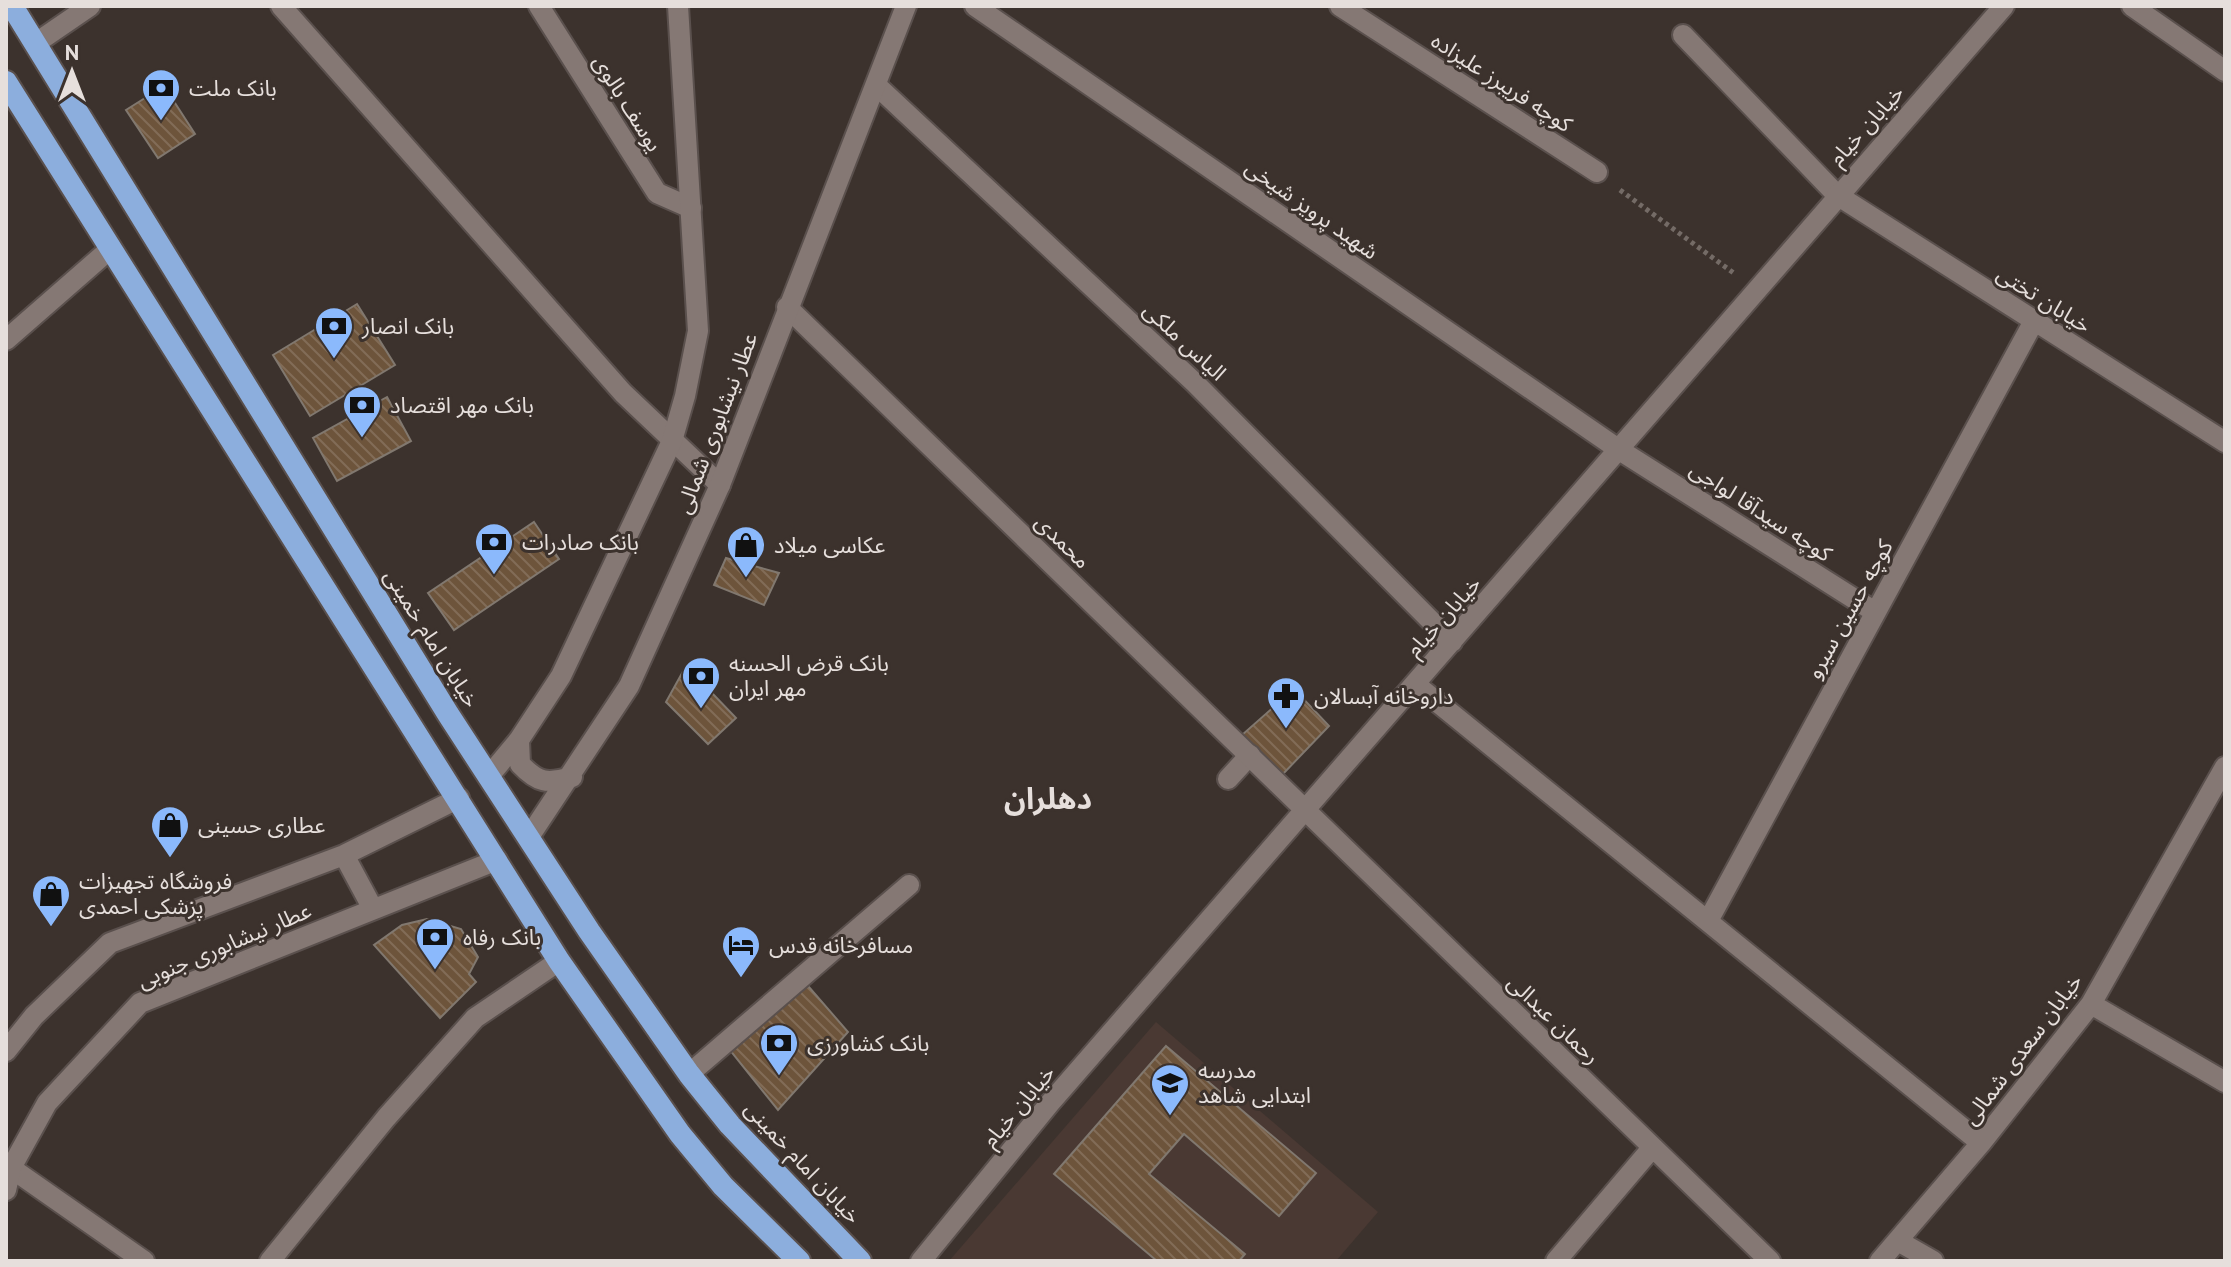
<svg xmlns="http://www.w3.org/2000/svg" width="2231" height="1267" font-family="'PT Sans','Noto Sans Arabic',sans-serif">
  <defs>
    <pattern id="building-back-hatch" width="6" height="6" patternUnits="userSpaceOnUse" patternTransform="scale(2)"><rect width="6" height="6" fill="#6d543b"/><path d="M-1 5l2 2M0 0l6 6M5-1l2 2" fill="none" stroke="#826c57"/></pattern>
  </defs>
  <rect width="100%" height="100%" fill="#3c322d"/>
  <path fill="#4a3933" d="M 1156,1022 L 1378,1212 L 1336,1261 L 949,1261 Z"/>
  <path fill="url(#building-back-hatch)" stroke="#81786f" stroke-width="2" d="M 164,86 L 195,134 L 158,158 L 126,110 Z
    M 357,304 L 395,365 L 310,416 L 273,355 Z
    M 387,397 L 411,441 L 337,481 L 313,438 Z
    M 534,522 L 559,559 L 454,630 L 428,593 Z
    M 726,558 L 779,573 L 764,605 L 714,585 Z
    M 686,666 L 736,718 L 708,744 L 666,702 Z
    M 1294,689 L 1329,726 L 1281,776 L 1242,735 Z
    M 427,919 L 461,929 L 478,957 L 469,974 L 476,982 L 440,1018 L 374,945 L 402,925 Z
    M 802,979 L 848,1032 L 778,1110 L 725,1044 Z
    M 1166,1046 L 1316,1173 L 1279,1216 L 1184,1134 L 1149,1174 L 1245,1254 L 1239,1261 L 1157,1261 L 1054,1174 Z"/>
  <g fill="none" stroke-linecap="round" stroke-linejoin="round">
    <defs>
      <path id="service" d="M 539,6 L 657,193 L 691,208
        M 1683,35 L 1837,195
        M 36,43 L 90,6
        M 1228,779 L 1250,755"/>
      <path id="minor" d="M 281,6 L 623,393 L 720,485
        M 975,6 L 1621,451 L 1875,612
        M 1340,6 L 1597,172
        M 2132,6 L 2225,71
        M 876,85 L 1195,383 L 1452,642
        M 1837,195 L 2225,442
        M 787,307 L 1770,1261
        M 6,340 L 109,250
        M 1415,684 L 1981,1143
        M 1708,921 L 2034,321
        M 2091,1004 L 2225,1082
        M 689,1074 L 909,885
        M 11,1168 L 144,1261
        M 1898,1241 L 1933,1261
        M 270,1261 L 386,1118 L 475,1018 L 559,961
        M 921,1261 L 1050,1103 L 2004,6
        M 1556,1261 L 1652,1148
        M 1880,1261 L 1981,1143 L 2091,1004 L 2225,767"/>
      <path id="secondary" d="M 519,740 L 520,764 C 538,783 547,784 572,777
        M 489,776 L 519,740 L 561,676 L 672,441 L 685,396 L 698,331 L 678,6
        M 529,837 L 629,686 L 720,485 L 906,6
        M 344,855 L 373,909
        M 6,1051 L 34,1016 L 110,943 L 344,855 L 459,798
        M 6,1190 L 11,1168 L 47,1103 L 140,1003 L 497,860"/>
      <path id="trunk" d="M 12,6 L 448,714 L 589,931 L 689,1074 L 730,1125 L 860,1261
        M 6,82 L 559,961 L 680,1134 L 723,1186 L 799,1261"/>
    </defs>
    <use href="#service" stroke="#5a504d" stroke-width="24"/>
    <use href="#minor" stroke="#5a504d" stroke-width="24"/>
    <use href="#secondary" stroke="#5a504d" stroke-width="24"/>
    <use href="#trunk" stroke="#5a504d" stroke-width="26"/>
    <path stroke="#746b66" stroke-width="5" stroke-dasharray="4 4" stroke-linecap="butt" d="M 1620,190 L 1735,274"/>
    <use href="#service" stroke="#857874" stroke-width="20"/>
    <use href="#minor" stroke="#857874" stroke-width="20"/>
    <use href="#secondary" stroke="#857874" stroke-width="20"/>
    <use href="#trunk" stroke="#8caedd" stroke-width="22"/>
  </g>
  <defs>
    <symbol id="bank-pin" viewBox="-11 -11 22 30"><path d="M0 17L-7.5 6A9.5 9.5 0 1 1 7.5 6Z" fill="#8bb9fc" stroke="#3c322d"/><path d="M-6-4H6V4H-6ZM0-2.3a2.3 2.3 0 1 0 0 4.6a2.3 2.3 0 1 0 0-4.6Z" fill="#111"/></symbol>
    <symbol id="shop-pin" viewBox="-11 -11 22 30"><path d="M0 17L-7.5 6A9.5 9.5 0 1 1 7.5 6Z" fill="#8bb9fc" stroke="#3c322d"/><path d="M-5-2.5h2.3a2.7 3.5 0 0 1 5.4 0H5L5.5 6h-11ZM-1.5-2.5h3a1.5 2.3 0 0 0-3 0Z" fill="#111"/></symbol>
    <symbol id="pharmacy-pin" viewBox="-11 -11 22 30"><path d="M0 17L-7.5 6A9.5 9.5 0 1 1 7.5 6Z" fill="#8bb9fc" stroke="#3c322d"/><path d="M-2-6h4v4h4v4h-4v4h-4v-4h-4v-4h4Z" fill="#111"/></symbol>
    <symbol id="hotel-pin" viewBox="-11 -11 22 30"><path d="M0 17L-7.5 6A9.5 9.5 0 1 1 7.5 6Z" fill="#8bb9fc" stroke="#3c322d"/><path d="M-6-4.5h1.5V1H6V5H4.5V3h-9V5H-6ZM-4 0a1.8 1.8 0 1 1 3.6 0ZM.5 0V-2.5h3Q6-2.5 6 0Z" fill="#111"/></symbol>
    <symbol id="school-pin" viewBox="-11 -11 22 30"><path d="M0 17L-7.5 6A9.5 9.5 0 1 1 7.5 6Z" fill="#8bb9fc" stroke="#3c322d"/><path d="M0-5L7-2L0 1L-7-2ZM-4 1L0 2.5L4 1V4Q0 6-4 4Z" fill="#111"/></symbol>
  </defs>
  <g fill-rule="evenodd">
    <use href="#bank-pin" x="139" y="66" width="44" height="60"/>
    <use href="#bank-pin" x="312" y="304" width="44" height="60"/>
    <use href="#bank-pin" x="340" y="383" width="44" height="60"/>
    <use href="#bank-pin" x="472" y="520" width="44" height="60"/>
    <use href="#shop-pin" x="724" y="523" width="44" height="60"/>
    <use href="#bank-pin" x="679" y="654" width="44" height="60"/>
    <use href="#pharmacy-pin" x="1264" y="674" width="44" height="60"/>
    <use href="#shop-pin" x="148" y="803" width="44" height="60"/>
    <use href="#shop-pin" x="29" y="872" width="44" height="60"/>
    <use href="#bank-pin" x="413" y="915" width="44" height="60"/>
    <use href="#hotel-pin" x="719" y="923" width="44" height="60"/>
    <use href="#bank-pin" x="757" y="1021" width="44" height="60"/>
    <use href="#school-pin" x="1148" y="1061" width="44" height="60"/>
  </g>
  <g text-anchor="middle" stroke-width="6" stroke-linejoin="round" paint-order="stroke">
    <g font-size="22" fill="#e6dfdc" stroke="#3c322d">
      <text transform="translate(1502 82) rotate(33)" y="8">کوچه فریبرز علیزاده</text>
      <text transform="translate(628 103) rotate(58)" y="8">یوسف بالوی</text>
      <text transform="translate(1866 125) rotate(-48)" y="8">خیابان خیام</text>
      <text transform="translate(1312 209) rotate(35)" y="8">شهید پرویز شیخی</text>
      <text transform="translate(2044 299) rotate(32)" y="8">خیابان تختی</text>
      <text transform="translate(1185 341) rotate(43)" y="8">الیاس ملکی</text>
      <text transform="translate(716 423) rotate(-69)" y="8">عطار نیشابوری شمالی</text>
      <text transform="translate(1761 511) rotate(33)" y="8">کوچه سیدآقا لواجی</text>
      <text transform="translate(1063 541) rotate(44)" y="8">محمدی</text>
      <text transform="translate(1849 609) rotate(-61)" y="8">کوچه حسین سیرو</text>
      <text transform="translate(1443 616) rotate(-48)" y="8">خیابان خیام</text>
      <text transform="translate(432 638) rotate(58)" y="8">خیابان امام خمینی</text>
      <text transform="translate(224 945) rotate(-23)" y="8">عطار نیشابوری جنوبی</text>
      <text transform="translate(1554 1019) rotate(44)" y="8">رحمان عبدالی</text>
      <text transform="translate(2022 1049) rotate(-53)" y="8">خیابان سعدی شمالی</text>
      <text transform="translate(1018 1106) rotate(-50)" y="8">خیابان خیام</text>
      <text transform="translate(803 1162) rotate(47)" y="8">خیابان امام خمینی</text>
    </g>
    <g font-size="22" fill="#e6dfdc" stroke="#3c322d" text-anchor="start">
      <text x="189" y="96">بانک ملت</text>
      <text x="362" y="334">بانک انصار</text>
      <text x="390" y="413">بانک مهر اقتصاد</text>
      <text x="522" y="550">بانک صادرات</text>
      <text x="774" y="553">عکاسی میلاد</text>
      <text x="729" y="671">بانک قرض الحسنه<tspan x="729" dy="25">مهر ایران</tspan></text>
      <text x="1314" y="704">داروخانه آبسالان</text>
      <text x="198" y="833">عطاری حسینی</text>
      <text x="79" y="889">فروشگاه تجهیزات<tspan x="79" dy="25">پزشکی احمدی</tspan></text>
      <text x="463" y="945">بانک رفاه</text>
      <text x="769" y="953">مسافرخانه قدس</text>
      <text x="807" y="1051">بانک کشاورزی</text>
      <text x="1198" y="1078">مدرسه<tspan x="1198" dy="25">ابتدایی شاهد</tspan></text>
    </g>
    <g font-size="30" font-weight="bold" fill="#e6dfdc" stroke="#3c322d">
      <text x="1048" y="809">دهلران</text>
    </g>
  </g>
  <rect width="2231" height="1267" fill="none" stroke="#e6dfdc" stroke-width="16"/>
  <g transform="translate(72 72)" stroke="#3c322d" stroke-width="6" paint-order="stroke">
  <path d="M0-6L14 30L0 20L-14 30Z" fill="#e6dfdc"/>
  <text y="-12" font-size="22" font-weight="bold" text-anchor="middle" fill="#e6dfdc">N</text>
  </g>
</svg>
